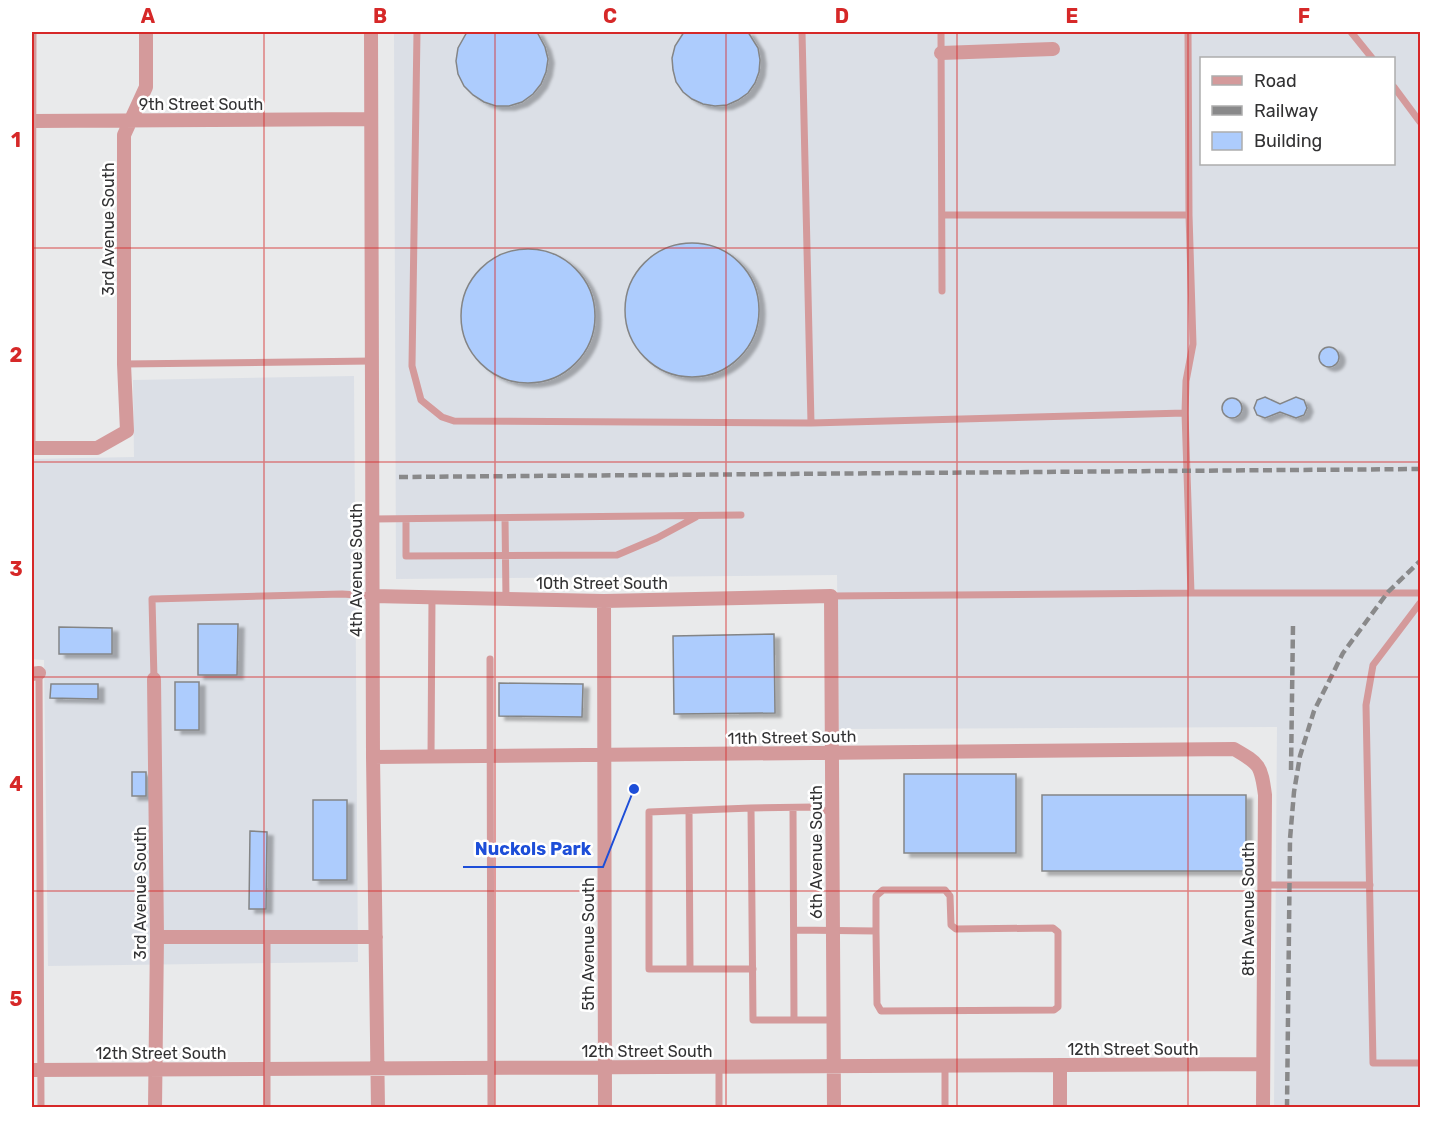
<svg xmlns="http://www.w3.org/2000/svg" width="1452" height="1139" font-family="Rubik,sans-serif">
  <defs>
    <filter id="shadow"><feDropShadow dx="6" dy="4" stdDeviation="1.5" flood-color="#0004"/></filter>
  </defs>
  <rect width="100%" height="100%" fill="#e9eaeb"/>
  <path fill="#dbdfe6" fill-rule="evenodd" d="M 394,32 L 1420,32 L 1420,1107 L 1274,1107 L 1277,727 L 839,729 L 837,575 L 396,579 ZM 1202,58 L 1394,58 L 1394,164 L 1202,164 Z
    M 354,376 L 358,962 L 48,966 L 44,660 L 32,659 L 32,459 L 134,457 L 133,380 Z"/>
  <path fill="#adccfd" stroke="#848586" stroke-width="1.5" filter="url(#shadow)" d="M 467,32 L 537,32 L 545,47 L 548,59 L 546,72 L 541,84 L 533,94 L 522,102 L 509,106 L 496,106 L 484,102 L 473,95 L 464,86 L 458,74 L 456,61 L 458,48 Z
    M 684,32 L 748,32 L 758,48 L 760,60 L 759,72 L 755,83 L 748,93 L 738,100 L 727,105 L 715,106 L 703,104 L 692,99 L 683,92 L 676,82 L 673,70 L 672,58 L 675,46 Z
    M625 310a67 67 0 1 1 134 0a67 67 0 1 1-134 0Z
    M461 316a67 67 0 1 1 134 0a67 67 0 1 1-134 0Z
    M1319 357a10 10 0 1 1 20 0a10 10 0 1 1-20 0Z
    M 1265,397 L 1280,404 L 1296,397 L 1304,400 L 1307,408 L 1304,415 L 1296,418 L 1280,412 L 1265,418 L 1257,415 L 1254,408 L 1257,400 Z
    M1222 408a10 10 0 1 1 20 0a10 10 0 1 1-20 0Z
    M 198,624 L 238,624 L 237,675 L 198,675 Z
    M 59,627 L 112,628 L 112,654 L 59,654 Z
    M 774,634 L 775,713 L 674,714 L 673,636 Z
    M 175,682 L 199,682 L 199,730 L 175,730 Z
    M 499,683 L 583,684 L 582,717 L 499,716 Z
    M 51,684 L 98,684 L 98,699 L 50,698 Z
    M 132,772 L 146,772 L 146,796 L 132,796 Z
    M 904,774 L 1016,774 L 1016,853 L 904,853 Z
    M 1042,795 L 1246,795 L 1246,871 L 1042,871 Z
    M 313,800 L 347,800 L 347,880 L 313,880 Z
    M 250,831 L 267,832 L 266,909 L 249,909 Z"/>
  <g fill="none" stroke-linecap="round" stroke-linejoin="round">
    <path stroke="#d49a9b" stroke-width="7" d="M 417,32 L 412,366 L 421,400 L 442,417 L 454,421 L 811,423 L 1185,413 L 1186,381 L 1193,344 L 1189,215 L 1188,32
      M 802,32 L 811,423
      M 941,32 L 942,291
      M 1351,32 L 1372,58
      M 1394,87 L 1420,122
      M 942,215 L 1189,215
      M 124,364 L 372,361
      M 1185,413 L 1191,593
      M 32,448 L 33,32
      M 505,518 L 506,599
      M 373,519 L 741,515
      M 406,519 L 406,556 L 617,555 L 657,538 L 696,517
      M 831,596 L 1191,593 L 1420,593
      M 1420,603 L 1373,665 L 1366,705 L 1373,1063 L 1420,1063
      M 490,659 L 491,1108
      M 39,673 L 41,1108
      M 154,679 L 152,599 L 342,594 L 373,596
      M 431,757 L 432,597
      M 751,808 L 649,812 L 649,969 L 753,969
      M 793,808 L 794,1020
      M 689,811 L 690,969
      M 833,813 L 814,807 L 751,808 L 753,1020 L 834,1020
      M 1264,885 L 1370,885
      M 794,930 L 876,931 L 877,1004 L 881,1011 L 1054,1010 L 1058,1007 L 1058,932 L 1053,928 L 956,929 L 951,925 L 950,896 L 945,890 L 883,890 L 876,896 L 876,931
      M 267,937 L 267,1108
      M 945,1066 L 945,1108
      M 719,1067 L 719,1108"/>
    <path stroke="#d49a9b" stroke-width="14" d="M 371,32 L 373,757 L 378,1108
      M 941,53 L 1053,49
      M 32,121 L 371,119
      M 32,448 L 97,448 L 127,431 L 124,364 L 124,135 L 146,87 L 146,32
      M 373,596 L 604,601 L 831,596 L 834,1108
      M 604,601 L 605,1108
      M 32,674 L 39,673
      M 154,679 L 157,937 L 155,1108
      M 373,757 L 1234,749 C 1260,764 1261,765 1265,795 L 1263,1108
      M 157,937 L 376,937
      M 1060,1065 L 1060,1108
      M 32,1070 L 1263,1064"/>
    <path stroke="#89898a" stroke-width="4.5" stroke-dasharray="9 4.5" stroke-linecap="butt" d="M 399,477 L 1420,469
      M 1291,770 L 1293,625
      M 1287,1108 L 1290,839 L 1294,792 L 1300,756 L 1314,711 L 1343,653 L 1388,592 L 1420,561"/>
  </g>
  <path fill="none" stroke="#d62828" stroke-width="1.5" stroke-opacity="0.55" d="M 264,32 L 264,1108M 495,32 L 495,1108M 726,32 L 726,1108M 957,32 L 957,1108M 1188,32 L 1188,1108M 32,248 L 1420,248M 32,462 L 1420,462M 32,677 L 1420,677M 32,891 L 1420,891"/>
  <g text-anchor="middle" stroke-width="5" stroke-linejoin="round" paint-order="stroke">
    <g font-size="16" fill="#323233" stroke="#fff">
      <text x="201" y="110">9th Street South</text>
      <text transform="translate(108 229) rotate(-90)" y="6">3rd Avenue South</text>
      <text transform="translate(356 570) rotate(-90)" y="6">4th Avenue South</text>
      <text x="602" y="589">10th Street South</text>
      <text transform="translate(792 737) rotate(-1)" y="6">11th Street South</text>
      <text transform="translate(816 852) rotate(-90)" y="6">6th Avenue South</text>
      <text transform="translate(140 893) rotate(-90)" y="6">3rd Avenue South</text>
      <text transform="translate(1248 909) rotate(-90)" y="6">8th Avenue South</text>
      <text transform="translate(588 944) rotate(-90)" y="6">5th Avenue South</text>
      <text x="1133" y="1055">12th Street South</text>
      <text x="647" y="1057">12th Street South</text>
      <text x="161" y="1059">12th Street South</text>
    </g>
  </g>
  <path fill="none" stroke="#1d4ed8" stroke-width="2" d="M634 789L603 867H463"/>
  <circle fill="#1d4ed8" stroke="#fff" stroke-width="2" cx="634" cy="789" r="6"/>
  <g font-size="18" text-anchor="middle" font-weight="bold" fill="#1d4ed8" stroke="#fff" stroke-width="5" stroke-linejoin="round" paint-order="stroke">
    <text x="533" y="855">Nuckols Park</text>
  </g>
  <rect width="1452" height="1139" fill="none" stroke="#ffffff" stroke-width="66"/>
  <rect x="1200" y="57" width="195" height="108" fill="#ffffff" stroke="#adadad" stroke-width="1.5"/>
  <rect x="1212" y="76" width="30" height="9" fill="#d49a9b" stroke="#adadad" stroke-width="1.5"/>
  <text x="1254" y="87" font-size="18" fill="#323233">Road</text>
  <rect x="1212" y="106" width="30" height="9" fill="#89898a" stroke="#adadad" stroke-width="1.5"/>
  <text x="1254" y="117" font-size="18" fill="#323233">Railway</text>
  <rect x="1212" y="132" width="30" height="18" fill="#adccfd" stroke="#adadad" stroke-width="1.5"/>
  <text x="1254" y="147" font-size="18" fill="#323233">Building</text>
  <rect x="33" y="33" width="1386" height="1073" fill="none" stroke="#d62828" stroke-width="2"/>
  <g font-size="20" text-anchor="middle" font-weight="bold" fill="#d62828">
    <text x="148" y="23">A</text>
    <text x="380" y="23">B</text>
    <text x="610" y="23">C</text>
    <text x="842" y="23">D</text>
    <text x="1072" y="23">E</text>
    <text x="1304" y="23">F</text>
    <text x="16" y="147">1</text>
    <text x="16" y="362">2</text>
    <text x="16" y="576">3</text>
    <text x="16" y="791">4</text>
    <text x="16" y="1006">5</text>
  </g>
</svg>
